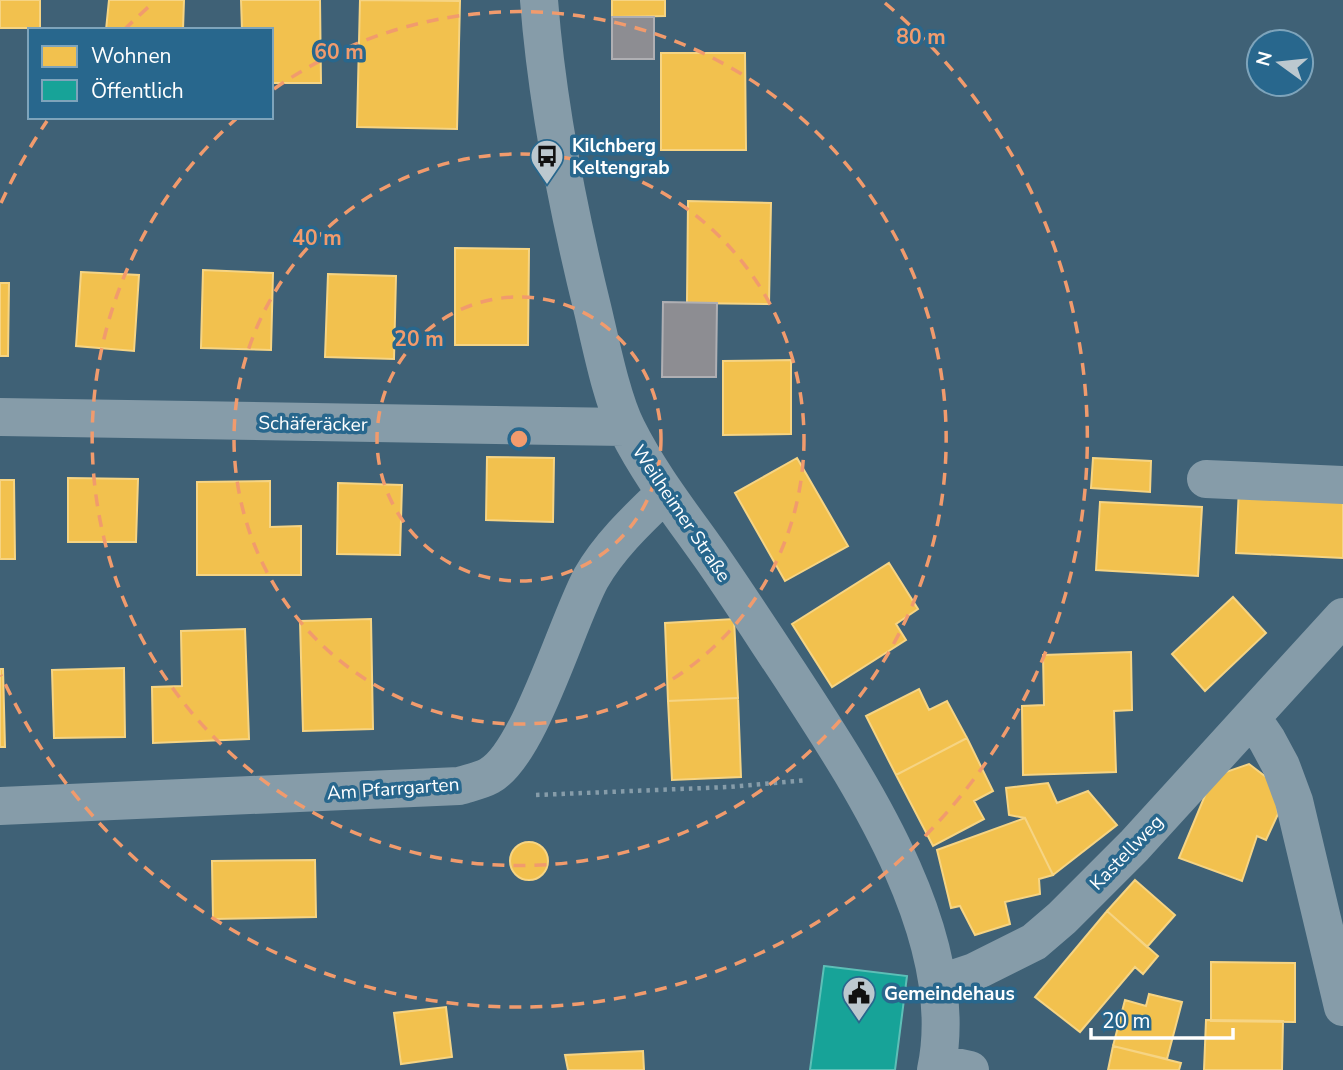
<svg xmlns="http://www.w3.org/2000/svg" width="1343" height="1070" font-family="'Nunito Sans',sans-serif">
  <rect width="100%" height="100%" fill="#3f6176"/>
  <path fill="#f2c14e" stroke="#f6d483" stroke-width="2" d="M 0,0 L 40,0 L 40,28 L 0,28 Z
    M 109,0 L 184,0 L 183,30 L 106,30 Z
    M 241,0 L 320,0 L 321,83 L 271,83 L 271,30 L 242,30 Z
    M 360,0 L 460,1 L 457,129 L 357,127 Z
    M 612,0 L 665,0 L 665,16 L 612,17 Z
    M 661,53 L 745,53 L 746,150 L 661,150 Z
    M 688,201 L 771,203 L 769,304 L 687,303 Z
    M 455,248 L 529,249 L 528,345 L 455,345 Z
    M 203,270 L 273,273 L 271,350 L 201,348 Z
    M 81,272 L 139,275 L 134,351 L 76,346 Z
    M 328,274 L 396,276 L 394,359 L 325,357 Z
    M 0,283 L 9,283 L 8,356 L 0,356 Z
    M 791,360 L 791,434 L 723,435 L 723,361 Z
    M 487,457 L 554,458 L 553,522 L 486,520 Z
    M 797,458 L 848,546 L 785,581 L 735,493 Z
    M 1093,458 L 1151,461 L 1150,492 L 1091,488 Z
    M 68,478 L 138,479 L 136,542 L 68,542 Z
    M 0,480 L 14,480 L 15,559 L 0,559 Z
    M 270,481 L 270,527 L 301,526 L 301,575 L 197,575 L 197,482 Z
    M 338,483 L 402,485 L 400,555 L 337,554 Z
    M 1239,487 L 1343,491 L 1343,558 L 1236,553 Z
    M 1100,502 L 1202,507 L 1198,576 L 1096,570 Z
    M 889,563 L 918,609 L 896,624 L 906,640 L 832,687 L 792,624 Z
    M 1233,597 L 1266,633 L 1205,691 L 1172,654 Z
    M 371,619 L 373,729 L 303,731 L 300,621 Z
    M 734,619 L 738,698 L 668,701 L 665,623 Z
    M 245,629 L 249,739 L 153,743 L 152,687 L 182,686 L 181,631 Z
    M 1131,652 L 1132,710 L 1114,711 L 1116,772 L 1023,775 L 1022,706 L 1044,705 L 1043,655 Z
    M 124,668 L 125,737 L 54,738 L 52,670 Z
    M 0,669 L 3,669 L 5,747 L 0,747 Z
    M 919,689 L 929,710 L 947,701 L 967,738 L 896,775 L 866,716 Z
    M 738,698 L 741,777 L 672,780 L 668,701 Z
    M 967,738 L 993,791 L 974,801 L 984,819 L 933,846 L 896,775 Z
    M 1249,764 L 1274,783 L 1278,814 L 1266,840 L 1257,836 L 1242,881 L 1179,858 L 1206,793 L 1220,774 Z
    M 1048,783 L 1057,803 L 1088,791 L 1117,825 L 1053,875 L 1025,818 L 1009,815 L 1006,788 Z
    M 1025,818 L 1053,875 L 1039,879 L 1040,894 L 1005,902 L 1010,924 L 975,935 L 960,906 L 951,908 L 937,850 Z
    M510 861a19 19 0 1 1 38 0a19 19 0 1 1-38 0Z
    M 315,860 L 316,917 L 213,919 L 212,861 Z
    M 1135,880 L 1175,915 L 1147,947 L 1107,911 Z
    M 1107,911 L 1158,956 L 1143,974 L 1135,967 L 1080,1032 L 1035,997 Z
    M 1211,962 L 1295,963 L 1295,1022 L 1211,1021 Z
    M 1149,994 L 1182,1002 L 1167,1059 L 1113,1046 L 1125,1000 L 1146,1006 Z
    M 446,1007 L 452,1057 L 401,1064 L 394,1013 Z
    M 1206,1020 L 1283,1021 L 1282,1070 L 1204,1070 Z
    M 1113,1046 L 1181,1063 L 1179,1070 L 1108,1070 Z
    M 643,1051 L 644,1070 L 568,1070 L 565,1055 Z"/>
  <path fill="#17a398" stroke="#5dbfb7" stroke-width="2" d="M 824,966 L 907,976 L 895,1070 L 810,1070 Z"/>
  <path fill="#8d8d92" stroke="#afafb3" stroke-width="2" d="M 612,17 L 654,17 L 654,59 L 612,59 Z
    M 663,302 L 717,303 L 716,377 L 662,377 Z"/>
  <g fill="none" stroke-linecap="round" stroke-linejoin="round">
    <path stroke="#869ca9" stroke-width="4.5" stroke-dasharray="3.5 5" stroke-linecap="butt" d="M 536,795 L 728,787 L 807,780"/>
    <path stroke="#869ca9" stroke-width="38" d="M 539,0 C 547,104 568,210 593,311 C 601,345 612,400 627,429 C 651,477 684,518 714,561 C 741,600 766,639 792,678 C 861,784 964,938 936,1070
      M 0,417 L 625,427
      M 1206,479 L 1343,485
      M 1252,718 L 1267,740 L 1281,766 L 1294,801 L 1343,1007
      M 0,806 L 459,786 C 468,783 480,781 489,776 C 529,755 567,622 591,578 C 610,545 638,519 665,493
      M 938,984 L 974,972 L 1034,942 L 1062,918 L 1134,846 L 1343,617
      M 938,1063 L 970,1070"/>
  </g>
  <g fill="none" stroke="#f19b6d" stroke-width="3.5" stroke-dasharray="12 9">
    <circle cx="519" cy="439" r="142"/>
    <circle cx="519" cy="439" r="285"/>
    <path d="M274 89A427 427 0 1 1 236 119"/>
    <path d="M1 203A569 569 0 0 1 47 121M124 30A569 569 0 0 1 153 3M885 3A569 569 0 1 1 1 675"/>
  </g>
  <defs>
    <symbol id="bus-pin" viewBox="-11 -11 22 30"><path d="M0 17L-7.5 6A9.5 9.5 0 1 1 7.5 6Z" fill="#bcc8cf" stroke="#28678d"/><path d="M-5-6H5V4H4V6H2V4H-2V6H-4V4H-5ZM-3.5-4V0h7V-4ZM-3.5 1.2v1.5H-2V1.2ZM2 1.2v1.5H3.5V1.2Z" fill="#111"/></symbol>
    <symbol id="civic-pin" viewBox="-11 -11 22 30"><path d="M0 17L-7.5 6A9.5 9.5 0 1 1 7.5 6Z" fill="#bcc8cf" stroke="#28678d"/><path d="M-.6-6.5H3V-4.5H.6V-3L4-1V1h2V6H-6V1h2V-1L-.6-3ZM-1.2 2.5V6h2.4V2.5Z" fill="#111"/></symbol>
  </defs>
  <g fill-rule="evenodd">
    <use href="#bus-pin" x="528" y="137" width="38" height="52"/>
    <use href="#civic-pin" x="840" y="974" width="38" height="52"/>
  </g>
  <g text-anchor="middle" stroke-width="7" stroke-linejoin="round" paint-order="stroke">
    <g font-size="19" font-weight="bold" fill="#fff" stroke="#28678d" text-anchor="start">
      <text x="572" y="152">Kilchberg<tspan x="572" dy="22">Keltengrab</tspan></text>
      <text x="884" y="1000">Gemeindehaus</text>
    </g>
    <g font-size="19" fill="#fff" stroke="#28678d">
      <text transform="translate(313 423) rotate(1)" y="7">Schäferäcker</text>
      <text transform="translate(682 513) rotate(56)" y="7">Weilheimer Straße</text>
      <text transform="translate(393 788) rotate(-4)" y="7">Am Pfarrgarten</text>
      <text transform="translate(1126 852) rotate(-46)" y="7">Kastellweg</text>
    </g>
  </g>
  <circle cx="519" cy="439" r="10" fill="#f19b6d" stroke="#28678d" stroke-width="3.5"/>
  <g font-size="21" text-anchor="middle" font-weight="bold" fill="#f19b6d" stroke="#28678d" stroke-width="7" stroke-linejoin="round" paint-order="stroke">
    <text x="921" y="44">80 m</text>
    <text x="339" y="59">60 m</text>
    <text x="317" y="245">40 m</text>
    <text x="419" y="346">20 m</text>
  </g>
  <rect x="28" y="28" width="245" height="91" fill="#28678d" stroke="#7ea4bb" stroke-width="2"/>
  <rect x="42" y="46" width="35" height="21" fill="#f2c14e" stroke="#7ea4bb" stroke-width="2"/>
  <text x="91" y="63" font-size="21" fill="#ffffff">Wohnen</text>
  <rect x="42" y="80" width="35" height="21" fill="#17a398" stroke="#7ea4bb" stroke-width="2"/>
  <text x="91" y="98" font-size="21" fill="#ffffff">Öffentlich</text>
  <g transform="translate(1280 63) rotate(285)"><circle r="33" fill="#28678d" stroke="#7ea4bb" stroke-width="2"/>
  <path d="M0-5L12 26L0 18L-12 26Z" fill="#bcc8cf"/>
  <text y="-10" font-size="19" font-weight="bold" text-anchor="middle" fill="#ffffff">N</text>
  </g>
  <path d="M1091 1028v10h142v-10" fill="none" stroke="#ffffff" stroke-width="3.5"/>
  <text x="1102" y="1028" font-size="21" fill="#ffffff" stroke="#28678d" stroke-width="5" paint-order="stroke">20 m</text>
</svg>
